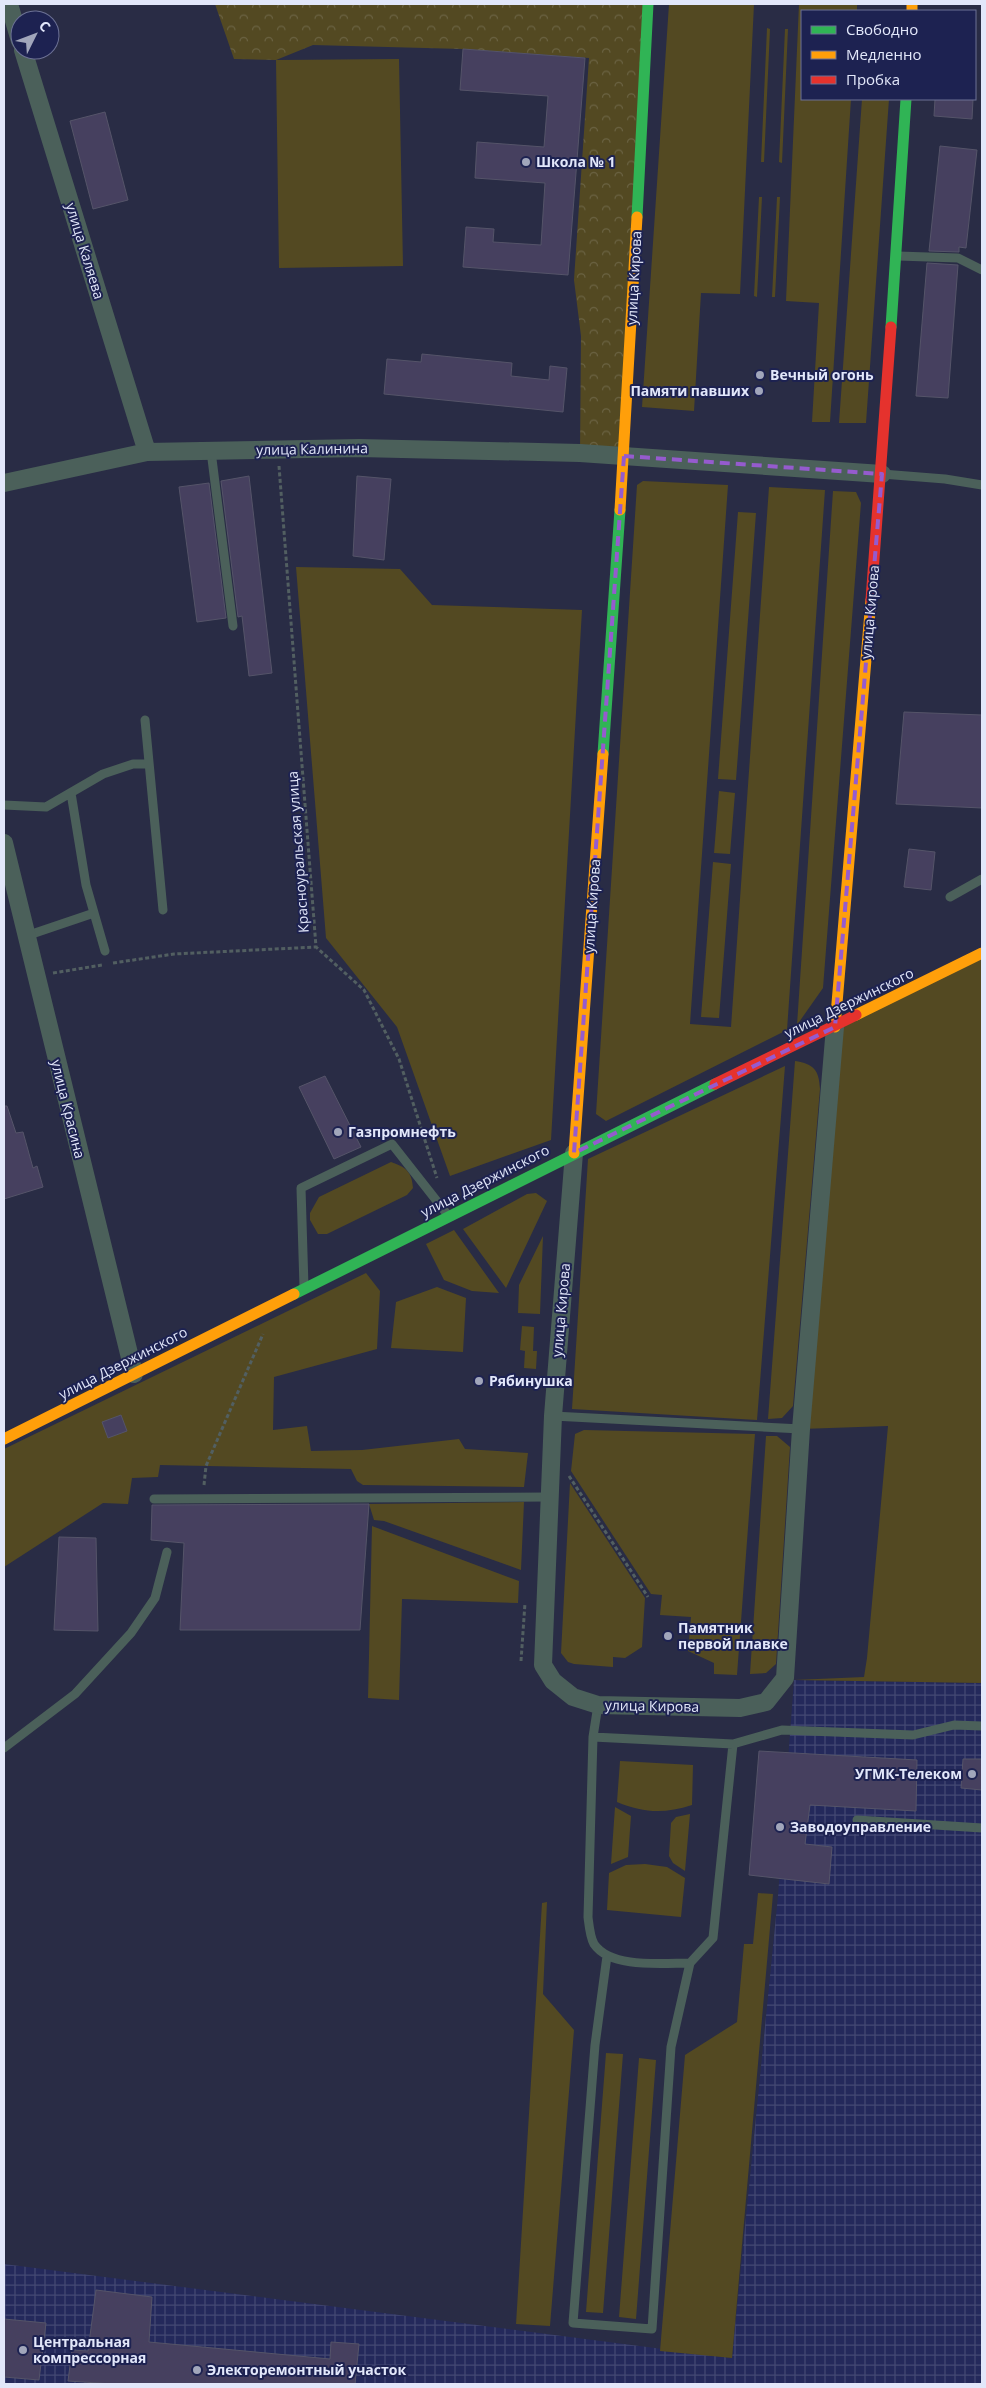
<svg xmlns="http://www.w3.org/2000/svg" width="986" height="2388" font-family="'Open Sans',sans-serif">
  <defs>
    <pattern id="industrial-grid" width="8" height="8" patternUnits="userSpaceOnUse" patternTransform="scale(1.25)"><rect width="8" height="8" fill="#24295b"/><path d="M0 4h8M4 0v8" fill="none" stroke="#444873"/></pattern>
    <pattern id="forest-crowns" width="20" height="18" patternUnits="userSpaceOnUse" patternTransform="scale(1.25)"><rect width="20" height="18" fill="#534922"/><path d="M2 6a3 3 0 1 1 6 0M12 15a3 3 0 1 1 6 0" fill="none" stroke="#6b6343"/></pattern>
  </defs>
  <rect width="100%" height="100%" fill="#292c45"/>
  <path fill="url(#industrial-grid)" d="M 794,1680 L 982,1683 L 982,2384 L 4,2384 L 4,2264 L 732,2358 L 778,1896 Z"/>
  <path fill="#534922" d="M 669,4 L 754,4 L 740,294 L 701,293 L 694,411 L 642,407 Z
    M 799,4 L 857,4 L 857,11 L 802,11 L 802,99 L 851,99 L 830,422 L 812,422 L 819,303 L 786,301 Z
    M 767,28 L 770,29 L 764,162 L 761,162 Z
    M 785,29 L 788,29 L 782,163 L 779,162 Z
    M 399,59 L 403,266 L 279,268 L 276,60 Z
    M 862,99 L 889,99 L 866,423 L 839,423 Z
    M 759,197 L 762,197 L 757,297 L 754,296 Z
    M 777,197 L 780,197 L 775,297 L 772,297 Z
    M 643,481 L 728,485 L 690,1024 L 731,1027 L 769,487 L 825,490 L 787,1030 L 606,1121 L 596,1114 L 637,485 Z
    M 833,491 L 856,492 L 861,503 L 823,988 L 797,1025 Z
    M 738,512 L 756,513 L 736,780 L 718,779 Z
    M 296,567 L 400,569 L 432,605 L 582,610 L 551,1140 L 450,1176 L 397,1027 L 326,938 Z
    M 719,791 L 735,793 L 730,854 L 714,853 Z
    M 713,862 L 731,864 L 719,1018 L 701,1017 Z
    M 982,953 L 982,1683 L 794,1680 L 864,1677 L 867,1658 L 888,1426 L 801,1429 L 835,1027 Z
    M 795,1061 C 814,1064 819,1070 820,1089 L 793,1406 L 782,1418 L 768,1419 Z
    M 785,1066 L 757,1420 L 572,1409 L 588,1159 Z
    M 391,1162 C 406,1167 412,1172 413,1188 L 407,1195 L 327,1234 L 318,1234 L 310,1220 L 310,1213 L 319,1197 Z
    M 536,1193 L 547,1201 L 506,1288 L 463,1229 L 527,1194 Z
    M 454,1230 L 499,1293 L 472,1291 L 444,1280 L 426,1244 Z
    M 543,1236 L 540,1314 L 518,1313 L 519,1285 Z
    M 366,1273 L 380,1291 L 377,1349 L 274,1377 L 273,1430 L 307,1426 L 311,1451 L 362,1450 L 459,1439 L 465,1449 L 528,1453 L 524,1487 L 363,1485 L 357,1481 L 351,1469 L 160,1465 L 158,1477 L 132,1478 L 128,1504 L 103,1503 L 4,1567 L 4,1449 Z
    M 437,1287 L 466,1298 L 463,1352 L 391,1348 L 396,1302 Z
    M 522,1326 L 534,1327 L 533,1351 L 537,1351 L 536,1369 L 524,1368 L 525,1351 L 520,1350 Z
    M 584,1430 L 755,1434 L 737,1675 L 714,1674 L 714,1663 L 688,1651 L 691,1617 L 660,1615 L 662,1595 L 651,1594 L 571,1471 L 575,1434 Z
    M 766,1436 L 777,1436 L 790,1447 L 776,1664 L 766,1673 L 750,1674 Z
    M 570,1483 L 645,1598 L 642,1647 L 625,1658 L 613,1657 L 613,1667 L 574,1664 L 568,1662 L 561,1653 Z
    M 524,1502 L 521,1570 L 384,1521 L 374,1520 L 369,1504 Z
    M 372,1526 L 519,1581 L 518,1603 L 402,1599 L 399,1700 L 368,1698 Z
    M 620,1761 L 693,1765 L 692,1805 C 664,1814 644,1813 617,1802 Z
    M 615,1807 L 631,1816 L 628,1857 L 611,1864 Z
    M 690,1814 L 685,1871 L 673,1863 L 669,1856 L 671,1823 L 676,1817 Z
    M 645,1864 L 667,1867 L 685,1878 L 681,1917 L 607,1910 L 609,1873 L 626,1865 Z
    M 758,1893 L 773,1894 L 732,2358 L 660,2351 L 685,2055 L 737,2022 L 744,1944 L 753,1944 Z
    M 547,1902 L 543,1994 L 574,2030 L 550,2326 L 516,2324 L 542,1903 Z
    M 606,2053 L 623,2054 L 603,2313 L 586,2312 Z
    M 639,2058 L 656,2060 L 636,2319 L 619,2317 Z"/>
  <path fill="url(#forest-crowns)" d="M 215,4 L 648,4 L 624,456 L 580,453 L 581,336 L 574,280 L 589,58 L 463,49 L 313,45 L 276,60 L 234,59 Z"/>
  <path fill="#46405f" stroke="#555469" d="M 463,49 L 585,58 L 568,275 L 463,267 L 466,227 L 494,229 L 493,242 L 541,245 L 545,183 L 475,178 L 477,142 L 544,147 L 548,96 L 460,90 Z
    M 935,99 L 973,99 L 972,119 L 934,116 Z
    M 105,112 L 128,200 L 93,209 L 70,121 Z
    M 940,146 L 977,150 L 966,248 L 959,247 L 959,252 L 929,251 Z
    M 927,263 L 958,265 L 948,398 L 916,396 Z
    M 422,354 L 512,363 L 511,376 L 549,380 L 550,366 L 567,368 L 563,412 L 384,394 L 387,359 L 421,362 Z
    M 249,476 L 272,673 L 249,676 L 242,616 L 238,617 L 221,481 Z
    M 357,476 L 391,479 L 384,560 L 353,556 Z
    M 209,483 L 226,618 L 197,622 L 179,487 Z
    M 904,712 L 982,715 L 982,808 L 896,804 Z
    M 909,849 L 935,852 L 931,890 L 904,887 Z
    M 325,1076 L 361,1147 L 334,1159 L 299,1087 Z
    M 4,1106 L 7,1106 L 16,1133 L 23,1132 L 33,1168 L 37,1166 L 43,1187 L 4,1199 Z
    M 121,1415 L 127,1431 L 108,1438 L 102,1422 Z
    M 369,1504 L 360,1630 L 180,1630 L 184,1543 L 151,1540 L 152,1505 Z
    M 59,1537 L 96,1538 L 98,1631 L 54,1630 Z
    M 759,1751 L 917,1760 L 916,1811 L 810,1805 L 805,1844 L 832,1847 L 829,1884 L 749,1875 Z
    M 963,1759 L 982,1759 L 982,1790 L 961,1788 Z
    M 96,2290 L 152,2297 L 149,2342 L 330,2359 L 331,2342 L 359,2344 L 355,2384 L 113,2384 L 68,2381 L 72,2350 L 88,2351 Z
    M 4,2319 L 46,2323 L 39,2380 L 4,2377 Z"/>
  <g fill="none" stroke-linecap="round" stroke-linejoin="round">
    <path stroke="#525f61" stroke-width="3" stroke-dasharray="4 2.5" stroke-linecap="butt" d="M 279,466 L 316,947 L 364,990 L 399,1059 L 437,1178
      M 113,963 L 174,954 L 316,947
      M 53,973 L 102,965
      M 569,1476 L 648,1597
      M 204,1485 L 206,1466 L 263,1334
      M 521,1661 L 525,1603"/>
    <path stroke="#4b605a" stroke-width="9" d="M 898,256 L 958,258 L 982,270
      M 211,451 L 233,626
      M 882,474 L 945,479 L 982,485
      M 145,720 L 163,910
      M 71,793 L 86,885 L 105,951
      M 4,805 L 46,807 L 103,774 L 133,764 L 149,764
      M 950,897 L 982,879
      M 26,936 L 94,913
      M 304,1287 L 301,1188 L 392,1144 L 447,1214
      M 553,1416 L 801,1429
      M 154,1499 L 549,1497
      M 593,1737 L 733,1744 L 713,1938 L 690,1963 C 663,1963 611,1969 594,1944 C 590,1937 589,1925 588,1917 L 593,1737 L 598,1705
      M 733,1744 L 782,1730 L 913,1735 L 954,1725 L 982,1726
      M 4,1748 L 75,1694 L 131,1633 L 155,1598 L 167,1552
      M 857,1820 L 982,1828
      M 607,1956 L 595,2045 L 573,2323 L 652,2329 L 671,2047 L 690,1963"/>
    <path stroke="#4b605a" stroke-width="18" d="M 9,4 L 20,41
      M 23,50 L 147,452
      M 4,483 L 147,452 L 359,448 L 580,453 L 882,474
      M 4,843 L 134,1374
      M 574,1153 L 553,1416 L 543,1665 L 553,1681 L 573,1697 L 598,1705 L 740,1708 L 766,1702 L 785,1678 L 801,1429 L 835,1027"/>
    <path stroke="#30b455" stroke-width="11" d="M 637,217 L 648,4
      M 891,327 L 906,99
      M 603,754 L 620,510
      M 294,1294 L 715,1084"/>
    <path stroke="#ff9f0a" stroke-width="11" d="M 912,4 L 912,11
      M 620,510 L 637,217
      M 856,1015 L 982,953
      M 835,1027 L 871,600
      M 574,1153 L 603,754
      M 4,1439 L 294,1294"/>
    <path stroke="#e5322d" stroke-width="11" d="M 871,600 L 891,327
      M 715,1084 L 856,1015"/>
  </g>
  <path fill="none" stroke="#955bce" stroke-width="4" stroke-dasharray="10 6" stroke-linejoin="round" d="M 624,456 L 882,474 L 835,1027 L 574,1153 Z"/>
  <g fill="#a1a6bb" stroke="#1d2251" stroke-width="2">
    <circle cx="526" cy="162" r="5"/>
    <circle cx="760" cy="375" r="5"/>
    <circle cx="759" cy="391" r="5"/>
    <circle cx="338" cy="1132" r="5"/>
    <circle cx="479" cy="1381" r="5"/>
    <circle cx="668" cy="1636" r="5"/>
    <circle cx="972" cy="1774" r="5"/>
    <circle cx="780" cy="1827" r="5"/>
    <circle cx="23" cy="2350" r="5"/>
    <circle cx="197" cy="2370" r="5"/>
  </g>
  <g text-anchor="middle" stroke-width="4" stroke-linejoin="round" paint-order="stroke">
    <g font-size="14" font-weight="bold" fill="#e2e7fa" stroke="#1d2251" text-anchor="start">
      <text x="536" y="167">Школа № 1</text>
      <text x="770" y="380">Вечный огонь</text>
      <text x="749" y="396" text-anchor="end">Памяти павших</text>
      <text x="348" y="1137">Газпромнефть</text>
      <text x="489" y="1386">Рябинушка</text>
      <text x="678" y="1633">Памятник<tspan x="678" dy="16">первой плавке</tspan></text>
      <text x="962" y="1779" text-anchor="end">УГМК-Телеком</text>
      <text x="790" y="1832">Заводоуправление</text>
      <text x="33" y="2347">Центральная<tspan x="33" dy="16">компрессорная</tspan></text>
      <text x="207" y="2375">Электоремонтный участок</text>
    </g>
    <g font-size="14" fill="#e2e7fa" stroke="#1d2251">
      <text transform="translate(85 251) rotate(73)" y="5">улица Каляева</text>
      <text transform="translate(634 278) rotate(-87)" y="5">улица Кирова</text>
      <text transform="translate(312 449) rotate(-1)" y="5">улица Калинина</text>
      <text transform="translate(870 612) rotate(-85)" y="5">улица Кирова</text>
      <text transform="translate(298 852) rotate(-94)" y="5">Красноуральская улица</text>
      <text transform="translate(592 906) rotate(-86)" y="5">улица Кирова</text>
      <text transform="translate(849 1003) rotate(-26)" y="5">улица Дзержинского</text>
      <text transform="translate(68 1109) rotate(76)" y="5">улица Красина</text>
      <text transform="translate(485 1181) rotate(-27)" y="5">улица Дзержинского</text>
      <text transform="translate(561 1310) rotate(-85)" y="5">улица Кирова</text>
      <text transform="translate(123 1363) rotate(-27)" y="5">улица Дзержинского</text>
      <text transform="translate(652 1706) rotate(1)" y="5">улица Кирова</text>
    </g>
  </g>
  <rect width="986" height="2388" fill="none" stroke="#e2e7fa" stroke-width="10"/>
  <rect x="801" y="10" width="175" height="90" fill="#1d2251" stroke="#6c7195"/>
  <rect x="811" y="26" width="25" height="8" fill="#30b455" stroke="#6c7195"/>
  <text x="846" y="35" font-size="15" fill="#e2e7fa">Свободно</text>
  <rect x="811" y="51" width="25" height="8" fill="#ff9f0a" stroke="#6c7195"/>
  <text x="846" y="60" font-size="15" fill="#e2e7fa">Медленно</text>
  <rect x="811" y="76" width="25" height="8" fill="#e5322d" stroke="#6c7195"/>
  <text x="846" y="85" font-size="15" fill="#e2e7fa">Пробка</text>
  <g transform="translate(35 35) rotate(48)"><circle r="24" fill="#1d2251" stroke="#6c7195"/>
  <path d="M0-4L9 19L0 12L-9 19Z" fill="#a1a6bb"/>
  <text y="-8" font-size="14" font-weight="bold" text-anchor="middle" fill="#e2e7fa">С</text>
  </g>
</svg>
